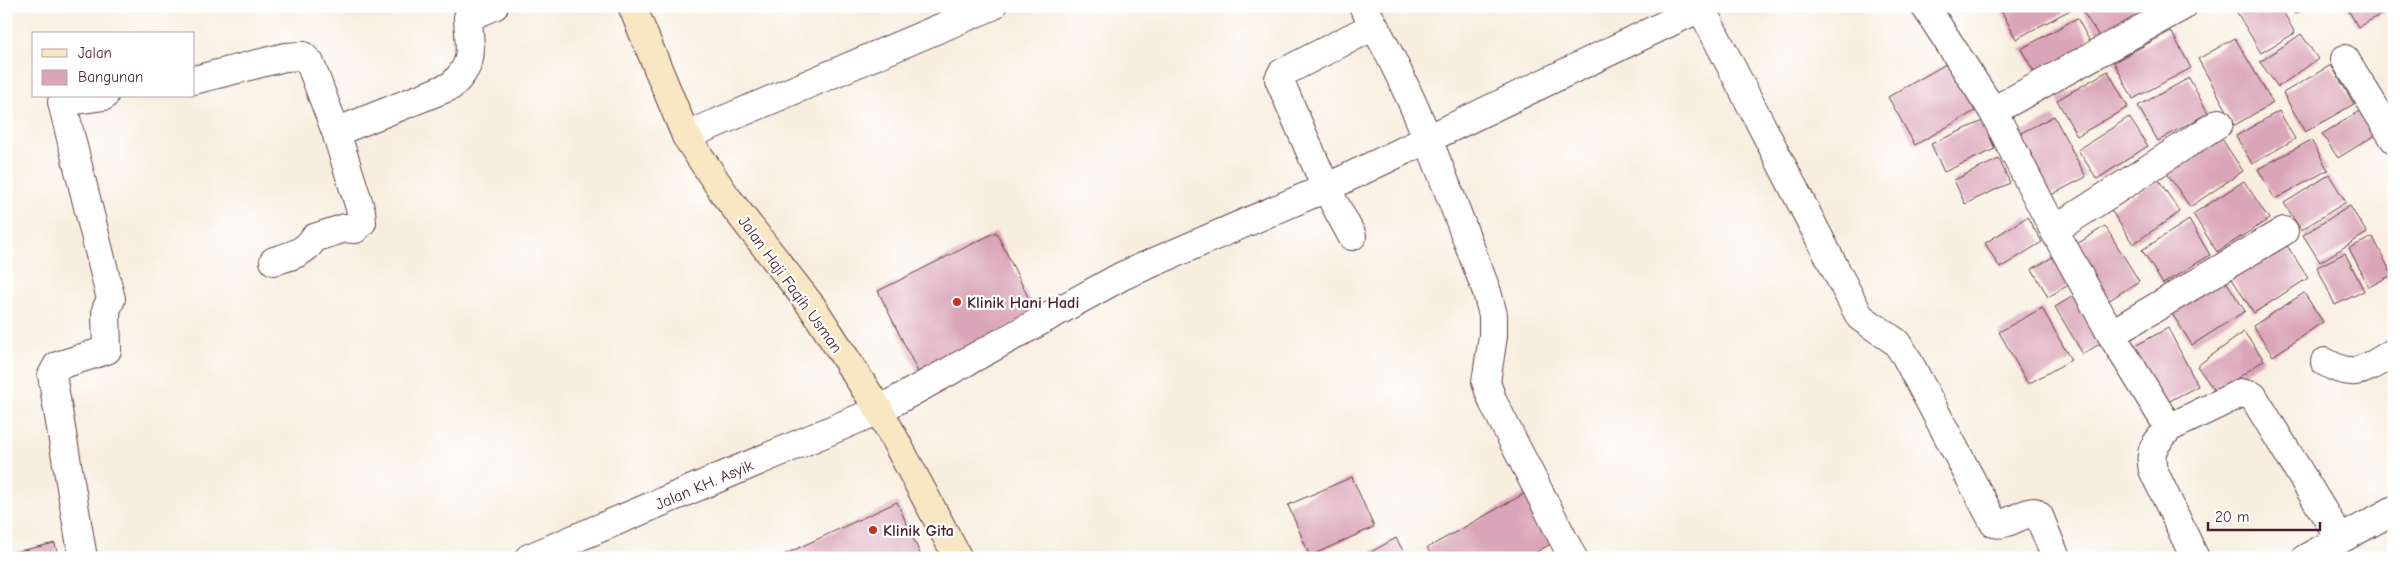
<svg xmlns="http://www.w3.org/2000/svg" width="2400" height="564" font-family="'Comic Neue',sans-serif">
  <rect width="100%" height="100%" fill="#fff"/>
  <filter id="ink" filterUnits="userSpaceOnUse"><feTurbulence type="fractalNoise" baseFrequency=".02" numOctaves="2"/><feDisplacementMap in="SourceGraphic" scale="10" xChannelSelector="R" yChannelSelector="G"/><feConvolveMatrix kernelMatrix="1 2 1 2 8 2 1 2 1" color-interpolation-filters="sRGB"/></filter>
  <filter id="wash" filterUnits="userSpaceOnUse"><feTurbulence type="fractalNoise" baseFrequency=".0096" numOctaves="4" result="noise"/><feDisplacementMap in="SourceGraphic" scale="20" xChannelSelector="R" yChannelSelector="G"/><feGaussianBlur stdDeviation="1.12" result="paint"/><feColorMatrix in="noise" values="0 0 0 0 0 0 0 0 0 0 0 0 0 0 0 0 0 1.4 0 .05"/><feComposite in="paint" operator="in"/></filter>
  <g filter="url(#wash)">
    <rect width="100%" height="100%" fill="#f8eedf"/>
    <g id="blocks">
      <path fill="#daa5b8" d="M 1999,6 L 2071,6 L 2072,9 L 2016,39 Z
        M 2091,6 L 2154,6 L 2155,8 L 2103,42 L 2083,12 Z
        M 2240,6 L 2280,6 L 2295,33 L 2261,53 L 2235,9 Z
        M 2290,6 L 2310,6 L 2295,14 Z
        M 2346,6 L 2394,6 L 2394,7 L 2358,27 Z
        M 2077,18 L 2092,45 L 2037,77 L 2021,49 Z
        M 2171,31 L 2191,68 L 2133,99 L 2114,62 Z
        M 2301,34 L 2318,59 L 2278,87 L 2260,62 Z
        M 2235,38 L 2273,103 L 2235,125 L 2198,59 Z
        M 1948,63 L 1975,111 L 1915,145 L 1888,97 Z
        M 2331,65 L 2354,104 L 2305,132 L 2283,93 Z
        M 2108,71 L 2128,107 L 2077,136 L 2057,100 Z
        M 2189,78 L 2208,113 L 2158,141 L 2138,106 Z
        M 2362,110 L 2377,134 L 2338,158 L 2322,134 Z
        M 2279,111 L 2295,139 L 2252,164 L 2236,136 Z
        M 2054,116 L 2086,177 L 2049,196 L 2017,135 Z
        M 2129,117 L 2148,146 L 2097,179 L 2078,150 Z
        M 1983,121 L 1995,149 L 1944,172 L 1931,144 Z
        M 2218,133 L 2243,171 L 2190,207 L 2164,169 Z
        M 2311,140 L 2328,170 L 2275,199 L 2258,169 Z
        M 1999,159 L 2010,183 L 1965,204 L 1954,180 Z
        M 2329,175 L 2346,202 L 2301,230 L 2284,203 Z
        M 2158,179 L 2180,212 L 2133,244 L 2111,210 Z
        M 2244,181 L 2269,219 L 2217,252 L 2193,214 Z
        M 2350,206 L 2367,233 L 2320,262 L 2303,235 Z
        M 2027,217 L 2042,242 L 2000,268 L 1985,243 Z
        M 2189,220 L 2210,255 L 2163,284 L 2142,250 Z
        M 2105,226 L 2139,281 L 2108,301 L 2074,246 Z
        M 996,232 L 1036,313 L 918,372 L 878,291 Z
        M 2373,237 L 2392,275 L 2369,287 L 2349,248 Z
        M 2284,241 L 2308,278 L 2254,313 L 2230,276 Z
        M 2345,253 L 2364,291 L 2335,305 L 2317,267 Z
        M 2058,254 L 2074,282 L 2048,297 L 2032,269 Z
        M 2224,278 L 2245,311 L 2192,345 L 2171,312 Z
        M 2080,292 L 2108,339 L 2083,354 L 2055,307 Z
        M 2304,293 L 2323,322 L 2273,356 L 2253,326 Z
        M 2042,308 L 2071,360 L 2028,384 L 1999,332 Z
        M 2168,328 L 2198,386 L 2162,405 L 2133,347 Z
        M 2244,332 L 2264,360 L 2216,393 L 2197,366 Z
        M 1352,477 L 1374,527 L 1310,556 L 1288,505 Z
        M 1529,491 L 1556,541 L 1526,558 L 1433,558 L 1427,548 Z
        M 897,502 L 922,558 L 777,558 Z
        M 1396,538 L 1407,558 L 1360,558 Z
        M 55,543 L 58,558 L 6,558 L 6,554 Z"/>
    </g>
  </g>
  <g filter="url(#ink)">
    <use href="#blocks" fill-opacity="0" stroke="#643e46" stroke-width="1"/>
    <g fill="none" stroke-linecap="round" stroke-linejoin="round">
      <defs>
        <path id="street" d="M 1363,6 C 1416,96 1450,196 1487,292 L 1493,315 L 1493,336 L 1486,382 L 1493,402 L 1573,558
          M 1925,6 L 1993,111 L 2054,230 L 2111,334 L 2169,428 L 2241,393 L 2253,396 L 2340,539
          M 1701,8 L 1860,317 L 1896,342 L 1905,355 L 1994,523 C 2006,527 2021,513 2034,512 L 2039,516 L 2056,558
          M 2345,59 L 2394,139
          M 194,80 L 285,57 L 303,56 L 310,63 L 336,132 L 451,86 C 477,61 469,50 468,17 L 494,6
          M 1993,111 L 2183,6
          M 686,136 L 992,6
          M 2054,230 L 2219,123
          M 1352,236 L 1326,188 L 1279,79 L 1282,73 L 1374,26
          M 274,261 C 290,256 305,253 314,238 L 345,228 L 355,229 L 362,222 L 361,211 L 336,132
          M 2111,334 L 2284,231
          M 2325,362 C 2355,380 2366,369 2394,352
          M 2169,428 C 2156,444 2148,448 2153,470 L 2195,558
          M 83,558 L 52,375 L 57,366 L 107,350 L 106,310 L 111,299 L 62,102 L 104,96
          M 529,558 L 879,410 L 1122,276 L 1326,188 L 1704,6
          M 2306,558 L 2394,510"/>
        <path id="secondary" d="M 632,6 L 686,136 L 725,195 L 813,308 L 879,410 L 958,558"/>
      </defs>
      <use href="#street" stroke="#643e46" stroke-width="30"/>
      <use href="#secondary" stroke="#643e46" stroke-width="30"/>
      <use href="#street" stroke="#fff" stroke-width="28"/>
      <use href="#secondary" stroke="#f9e7c3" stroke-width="28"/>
    </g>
  </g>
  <g fill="#c8321e" stroke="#fff" stroke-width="2">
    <circle cx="957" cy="302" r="5"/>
    <circle cx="873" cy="530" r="5"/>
  </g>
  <g text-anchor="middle" stroke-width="4.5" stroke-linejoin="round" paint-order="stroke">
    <g font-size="16" fill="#4a1f2b" stroke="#fff">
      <text transform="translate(791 284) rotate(54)" y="6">Jalan Haji Faqih Usman</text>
      <text transform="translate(704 484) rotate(-23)" y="6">Jalan KH. Asyik</text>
    </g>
    <g font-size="16" font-weight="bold" fill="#4a1f2b" stroke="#fff" text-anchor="start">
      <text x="967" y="308">Klinik Hani Hadi</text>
      <text x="883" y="536">Klinik Gita</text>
    </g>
  </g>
  <rect width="2400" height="564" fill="none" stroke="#fff" stroke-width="25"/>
  <rect x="32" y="32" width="162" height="65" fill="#ffffff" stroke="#b7a5aa"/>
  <rect x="42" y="49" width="25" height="8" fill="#f9e7c3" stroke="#b7a5aa"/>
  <text x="78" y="58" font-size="15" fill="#4a1f2b">Jalan</text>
  <rect x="42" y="70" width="25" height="15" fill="#daa5b8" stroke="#b7a5aa"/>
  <text x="78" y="82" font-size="15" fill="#4a1f2b">Bangunan</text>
  <path d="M2208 522v8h112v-8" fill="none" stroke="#4a1f2b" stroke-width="2.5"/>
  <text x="2215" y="522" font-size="15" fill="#4a1f2b" stroke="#ffffff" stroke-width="4" paint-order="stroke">20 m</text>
</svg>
